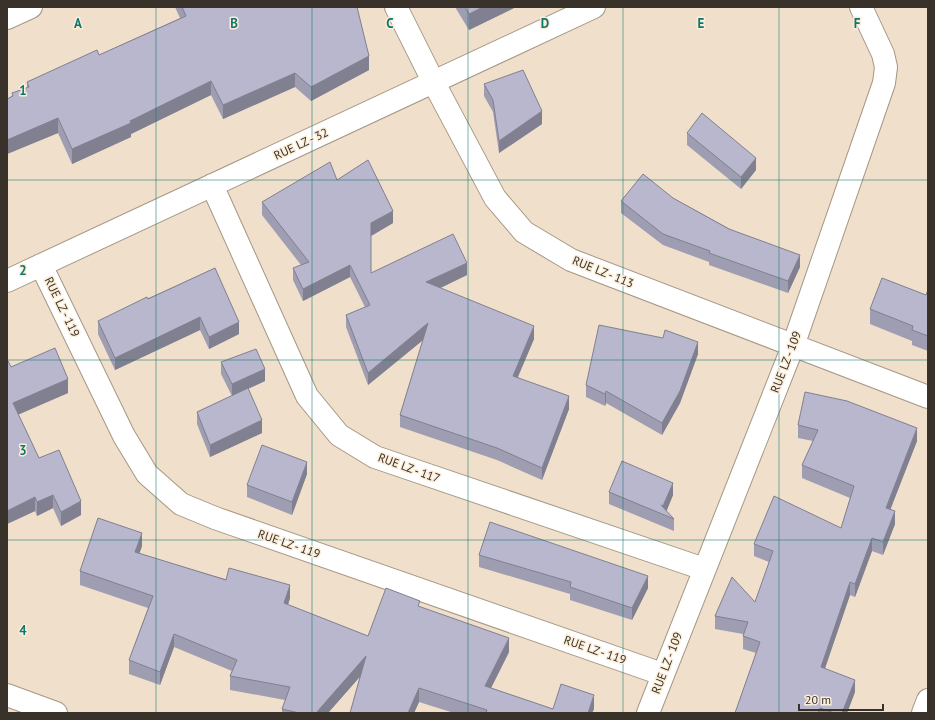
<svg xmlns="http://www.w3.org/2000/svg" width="935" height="720" font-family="'PT Sans',sans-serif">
  <rect width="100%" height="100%" fill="#efdfcb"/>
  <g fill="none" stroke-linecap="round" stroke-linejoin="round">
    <defs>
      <path id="street" d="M 396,7 L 434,83 L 495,198 L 524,232 L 571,260 L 928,397
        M 7,18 L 31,7
        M 212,185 L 307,396 L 339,435 L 375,457 L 704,569
        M 41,265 L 124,436 L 147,474 L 181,504 L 215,518 L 662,674
        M 7,281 L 594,7
        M 7,695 L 56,713
        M 648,713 L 793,346 L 884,83 L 886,67 L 883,54 L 861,7"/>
      <path id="secondary" d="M 923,713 L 928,700"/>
    </defs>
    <use href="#street" stroke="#a69784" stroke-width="24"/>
    <use href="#secondary" stroke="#a69784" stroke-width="24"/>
    <use href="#street" stroke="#fff" stroke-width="22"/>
    <use href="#secondary" stroke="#fff" stroke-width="22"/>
  </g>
  <path fill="#9e9db1" d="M 175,7 L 357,7 L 369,70 L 311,101 L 295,87 L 223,119 L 211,95 L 131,134 L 131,137 L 72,164 L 58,133 L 7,154 L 7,99 L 12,96 L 12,93 L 27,88 L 27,82 L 99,55 L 180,18 Z
    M 455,7 L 516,7 L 469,30 Z
    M 484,84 L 542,124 L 499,153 L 493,112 L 484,96 Z
    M 687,133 L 756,170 L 741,189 L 687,145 Z
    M 337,180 L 393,223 L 371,236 L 371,273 L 467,275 L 440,288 L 534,339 L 518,377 L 569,409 L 542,480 L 497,460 L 400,427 L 400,415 L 423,340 L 368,385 L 346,327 L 346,315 L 365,307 L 350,277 L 303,301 L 293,280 L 293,268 L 301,265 L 262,215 L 262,202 Z
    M 673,198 L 800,267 L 788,293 L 709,265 L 709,262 L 663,245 L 621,213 L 621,201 Z
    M 215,268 L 239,334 L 209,349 L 200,330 L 115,370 L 98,334 L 98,321 Z
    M 928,290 L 928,351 L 912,345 L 912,341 L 870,324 L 870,309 L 926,295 Z
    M 698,354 L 680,403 L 662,435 L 606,403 L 605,406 L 586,397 L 586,385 Z
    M 221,362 L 265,381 L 248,389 L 262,433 L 210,457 L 197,424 L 197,412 L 232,396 L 221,374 Z
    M 11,367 L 68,393 L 18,414 L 39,458 L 81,515 L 61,526 L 53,508 L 37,516 L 35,511 L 7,524 Z
    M 798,425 L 917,441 L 890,509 L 895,524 L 883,555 L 872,551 L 855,597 L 850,595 L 825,668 L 855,692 L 847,713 L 735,713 L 756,653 L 743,649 L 743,634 L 715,629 L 715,616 L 755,602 L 769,562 L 754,556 L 754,544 L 841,528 L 850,498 L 802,478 L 802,465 L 813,441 L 798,438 Z
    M 307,474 L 292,515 L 247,497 L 247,485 Z
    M 609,492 L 673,495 L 666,511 L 674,519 L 674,531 L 609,504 Z
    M 142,546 L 139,554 L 290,598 L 288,605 L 368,636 L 420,607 L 509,652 L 491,688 L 553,709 L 594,709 L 592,713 L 454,713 L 419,702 L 414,713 L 350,713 L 360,676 L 328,713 L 282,713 L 282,709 L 285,700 L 230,690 L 230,676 L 232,671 L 174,647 L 160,685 L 129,674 L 129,660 L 148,608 L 80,585 L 80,571 Z
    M 479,555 L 648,588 L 632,620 L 570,600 L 570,594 L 479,567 Z"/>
  <path fill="#818090" d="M 483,7 L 516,7 L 469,30 L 469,14 Z
    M 369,56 L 369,70 L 311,101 L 311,87 Z
    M 295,73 L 295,87 L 223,119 L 223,105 Z
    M 211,81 L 211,95 L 131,134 L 131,137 L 72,164 L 72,149 Z
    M 542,111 L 542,124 L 499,153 L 499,141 Z
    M 58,118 L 58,133 L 7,154 L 7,140 Z
    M 756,158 L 756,170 L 741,189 L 741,177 Z
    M 393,211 L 393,223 L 371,236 L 371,223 Z
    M 800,255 L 800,267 L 788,293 L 788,281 Z
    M 467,263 L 467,275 L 426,295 L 426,282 Z
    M 350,265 L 350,277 L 303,301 L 303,289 Z
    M 200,317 L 200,330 L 115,370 L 115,358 Z
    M 239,322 L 239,334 L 209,349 L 209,337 Z
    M 428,323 L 428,336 L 368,385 L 368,373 Z
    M 534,326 L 534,339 L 513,388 L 513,376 Z
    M 698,342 L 698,354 L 680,403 L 662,435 L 662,423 Z
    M 265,369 L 265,381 L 232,396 L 232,384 Z
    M 68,379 L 68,393 L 13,417 L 13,403 Z
    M 606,391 L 606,403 L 605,406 L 605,394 Z
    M 569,396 L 569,409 L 542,480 L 542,468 Z
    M 262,420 L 262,433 L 210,457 L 210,445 Z
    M 917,428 L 917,441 L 886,521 L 886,508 Z
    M 307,462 L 307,474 L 292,515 L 292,502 Z
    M 673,483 L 673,495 L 665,515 L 663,515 L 663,506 Z
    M 53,495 L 53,508 L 37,516 L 37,502 Z
    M 35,497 L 35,511 L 7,524 L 7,511 Z
    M 81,501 L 81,515 L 61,526 L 61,512 Z
    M 895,511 L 895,524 L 883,555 L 883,542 Z
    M 142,533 L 142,546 L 135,566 L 135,552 Z
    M 872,538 L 872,551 L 855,597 L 855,584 Z
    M 648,576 L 648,588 L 632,620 L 632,608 Z
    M 850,582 L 850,595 L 821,680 L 821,667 Z
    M 290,585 L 290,598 L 284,617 L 284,603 Z
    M 174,634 L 174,647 L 160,685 L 160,672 Z
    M 509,638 L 509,652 L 485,700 L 485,686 Z
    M 366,656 L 366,670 L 328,713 L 316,713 Z
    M 855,680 L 855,692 L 847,713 L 842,713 Z
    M 419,688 L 419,702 L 414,713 L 408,713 Z
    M 594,695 L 594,709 L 592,713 L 588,713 Z"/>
  <path fill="#b8b7ce" stroke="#818090" d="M 182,7 L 357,7 L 369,56 L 311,87 L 295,73 L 223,105 L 211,81 L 130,121 L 131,123 L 72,149 L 58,118 L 7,140 L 7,99 L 13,96 L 12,93 L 29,87 L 27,82 L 97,50 L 99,55 L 186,16 Z
    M 465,7 L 483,7 L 469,14 Z
    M 523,70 L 542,111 L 499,141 L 493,100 L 484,84 Z
    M 702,113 L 756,158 L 741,177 L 687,133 Z
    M 368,160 L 393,211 L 371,223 L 371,273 L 453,234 L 467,263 L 426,282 L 534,326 L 513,376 L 569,396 L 542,468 L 497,448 L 400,415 L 428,323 L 368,373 L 346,315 L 370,305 L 350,265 L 303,289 L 293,268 L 309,262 L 262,202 L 330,162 L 337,180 Z
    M 643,174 L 673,198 L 729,229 L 800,255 L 788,281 L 709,253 L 710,251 L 663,234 L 621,201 Z
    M 215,268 L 239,322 L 209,337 L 200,317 L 115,358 L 98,321 L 147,297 L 148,299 Z
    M 882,278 L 926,295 L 928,290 L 928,336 L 912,330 L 913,326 L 870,309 Z
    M 599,325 L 663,338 L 665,330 L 698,342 L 680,391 L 662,423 L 606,391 L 605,394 L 586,385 Z
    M 55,348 L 68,379 L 13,403 L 39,458 L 59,450 L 81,501 L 61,512 L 53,495 L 37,502 L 35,497 L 7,511 L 7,359 L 11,367 Z
    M 256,349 L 265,369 L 232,384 L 221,362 Z
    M 248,388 L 262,420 L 210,445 L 197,412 Z
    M 805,392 L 847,401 L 917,428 L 886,508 L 895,511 L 883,542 L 872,538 L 855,584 L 850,582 L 821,667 L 855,680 L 842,713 L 834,713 L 820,708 L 818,713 L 735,713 L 760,642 L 743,636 L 748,622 L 715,616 L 732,577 L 755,602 L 773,551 L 754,544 L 774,496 L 841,528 L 854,486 L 802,465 L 818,430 L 798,425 Z
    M 262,445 L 307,462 L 292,502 L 247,485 Z
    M 622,461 L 673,483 L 663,506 L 661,505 L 674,519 L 609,492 Z
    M 98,518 L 142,533 L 135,552 L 226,580 L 229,568 L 290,585 L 284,603 L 368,636 L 386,588 L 420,601 L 418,606 L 509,638 L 485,686 L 553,709 L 561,684 L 594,695 L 588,713 L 486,713 L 487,710 L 419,688 L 408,713 L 350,713 L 366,656 L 316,713 L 299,713 L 282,709 L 290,687 L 230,676 L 237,660 L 174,634 L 160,672 L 129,660 L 153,596 L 80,571 Z
    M 490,522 L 648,576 L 632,608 L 570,587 L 571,582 L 479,555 Z"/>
  <path fill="none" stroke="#0f766e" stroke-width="1" stroke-opacity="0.55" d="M 156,7 L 156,713M 312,7 L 312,713M 468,7 L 468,713M 623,7 L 623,713M 779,7 L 779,713M 7,180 L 928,180M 7,360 L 928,360M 7,540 L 928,540"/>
  <g text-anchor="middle" stroke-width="3" stroke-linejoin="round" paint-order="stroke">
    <g font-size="12" fill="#38322a" stroke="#fcedd8">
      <text transform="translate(301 144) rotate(-25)" y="4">RUE LZ - 32</text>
      <text transform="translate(603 272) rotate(22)" y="4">RUE LZ - 113</text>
      <text transform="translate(62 307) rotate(64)" y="4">RUE LZ - 119</text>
      <text transform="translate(786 362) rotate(-69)" y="4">RUE LZ - 109</text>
      <text transform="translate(409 468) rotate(20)" y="4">RUE LZ - 117</text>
      <text transform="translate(289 544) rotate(19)" y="4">RUE LZ - 119</text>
      <text transform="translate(595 650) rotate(19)" y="4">RUE LZ - 119</text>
      <text transform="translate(667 663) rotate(-69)" y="4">RUE LZ - 109</text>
    </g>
  </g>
  <g font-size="13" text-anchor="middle" font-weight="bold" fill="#0f766e" stroke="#fcedd8" stroke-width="3" stroke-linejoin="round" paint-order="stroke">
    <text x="78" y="28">A</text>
    <text x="234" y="28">B</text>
    <text x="390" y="28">C</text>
    <text x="545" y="28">D</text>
    <text x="701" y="28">E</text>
    <text x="857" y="28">F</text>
    <text x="23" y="95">1</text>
    <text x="23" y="275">2</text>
    <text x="23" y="455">3</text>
    <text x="23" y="635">4</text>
  </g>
  <rect width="935" height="720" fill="none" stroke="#38322a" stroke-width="16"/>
  <path d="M799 704v6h84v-6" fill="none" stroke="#38322a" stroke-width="2"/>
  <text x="805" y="704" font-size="12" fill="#38322a" stroke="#fcedd8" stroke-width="3" paint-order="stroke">20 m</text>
</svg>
